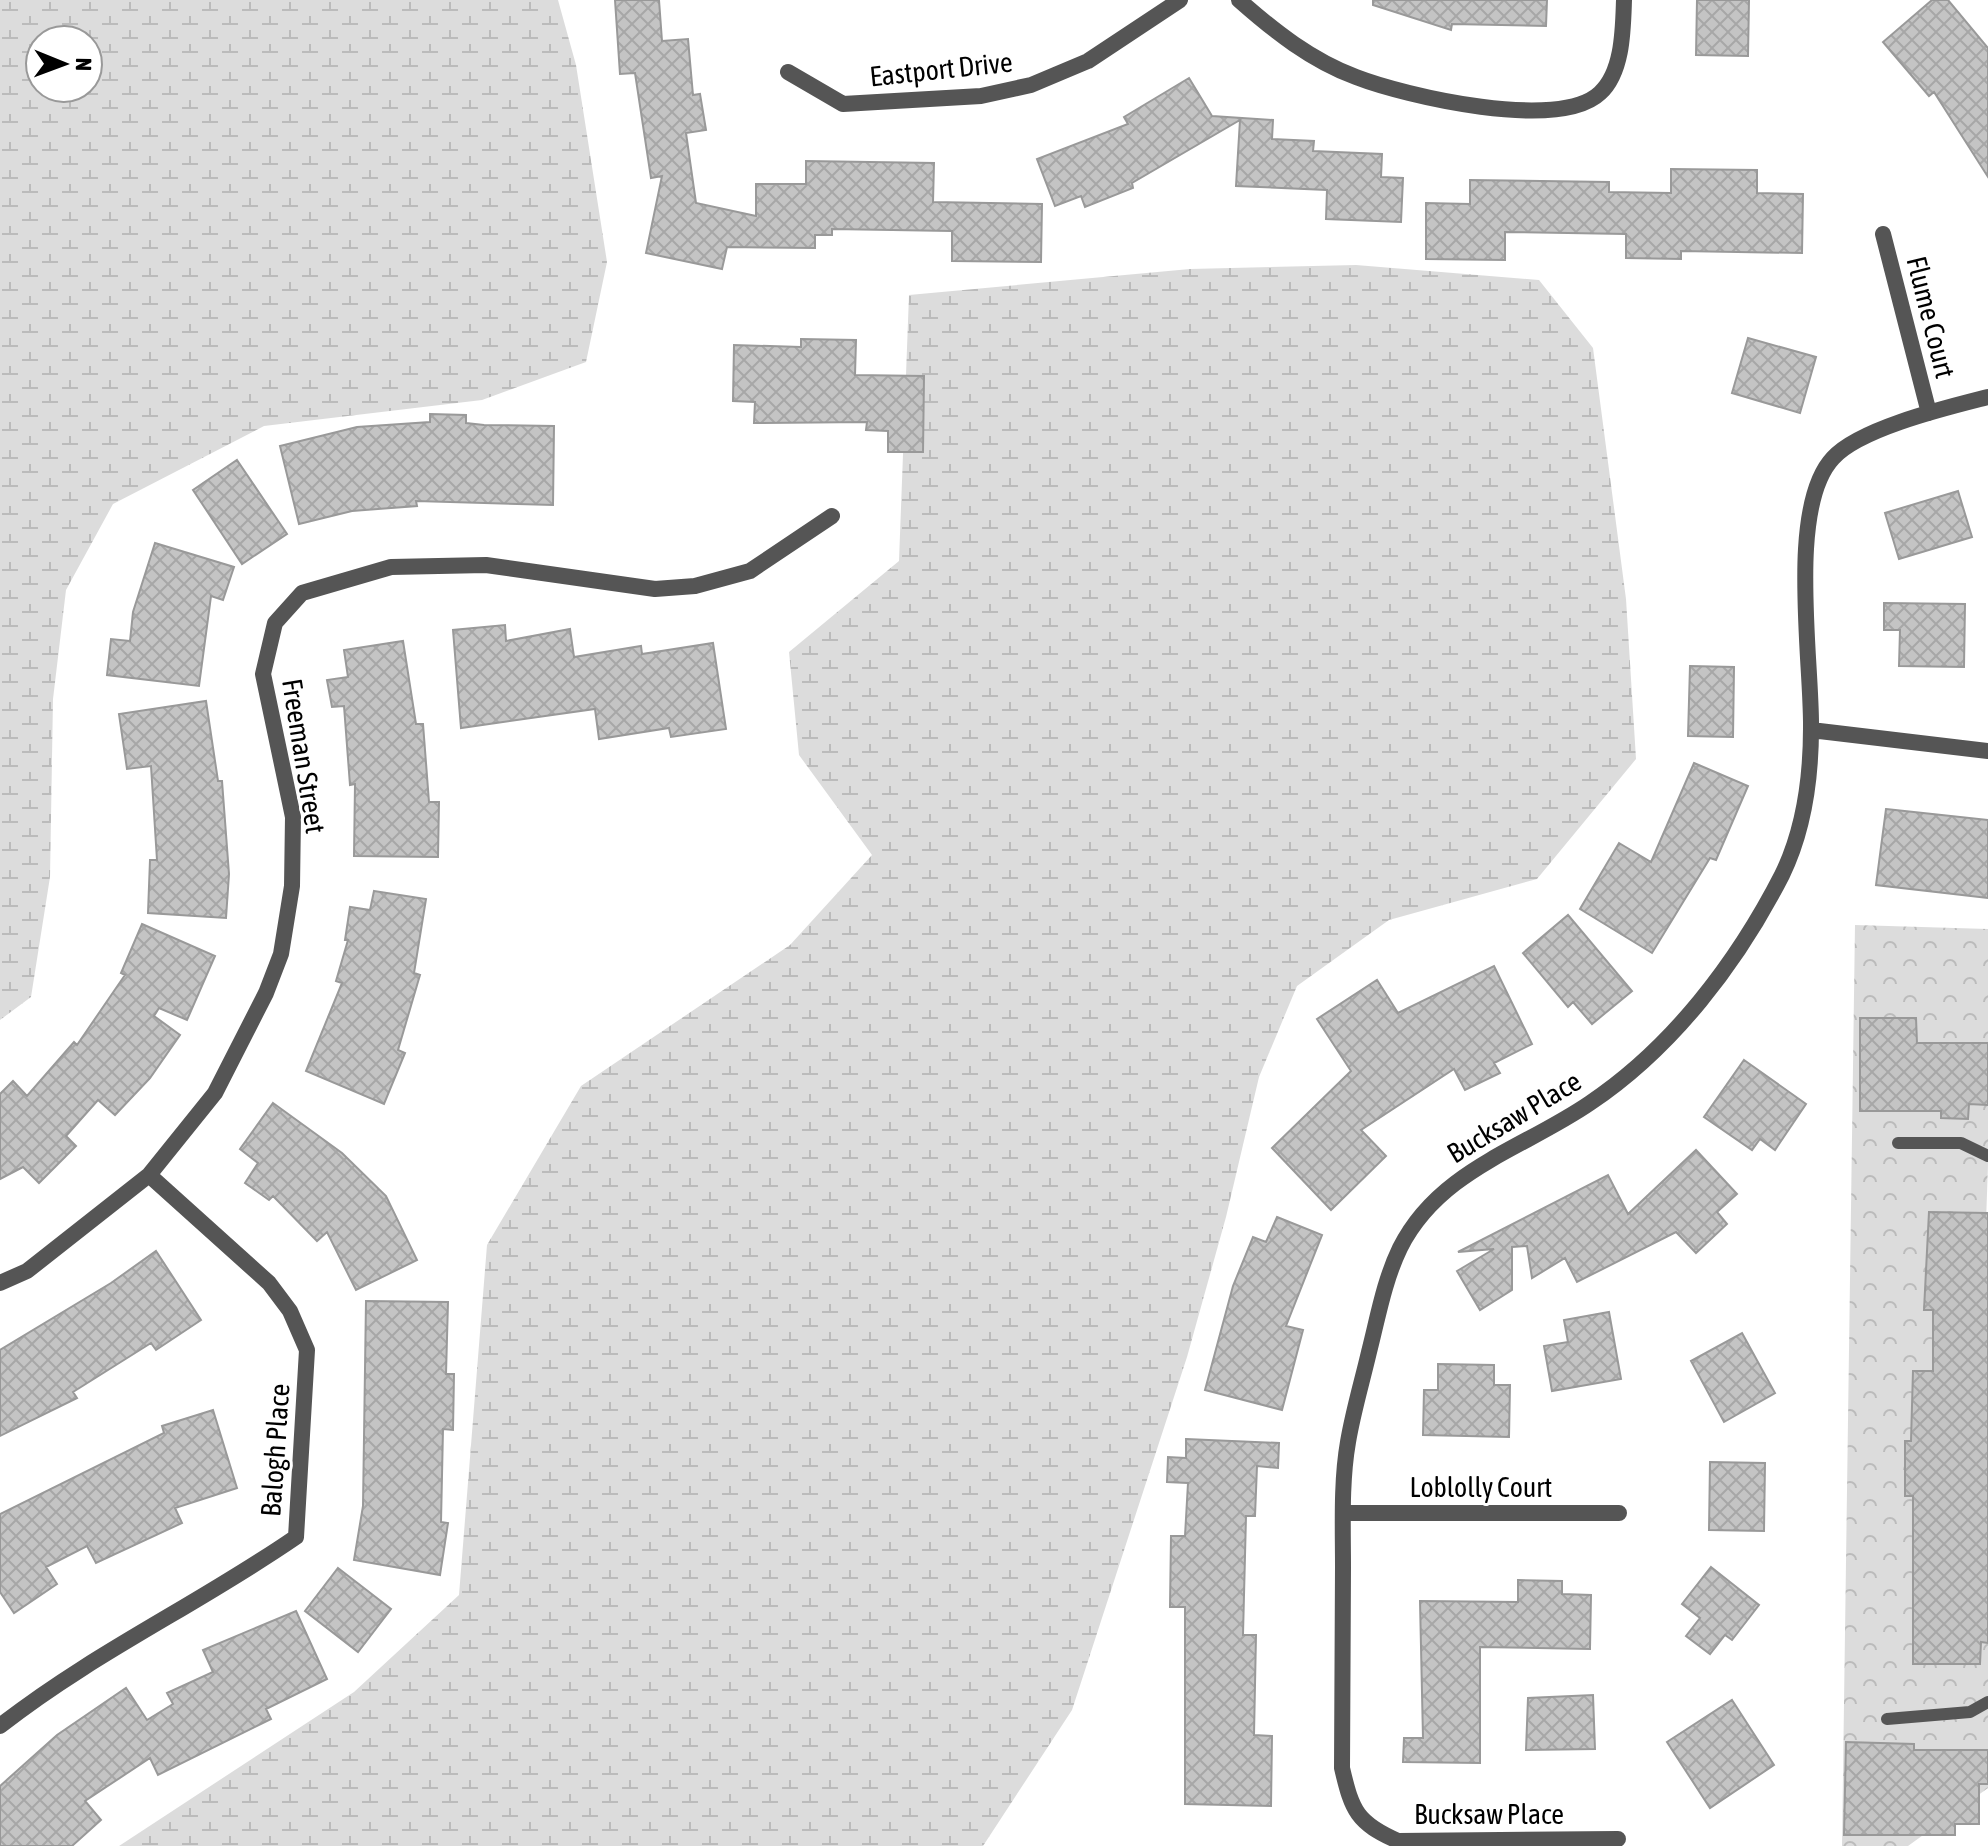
<svg xmlns="http://www.w3.org/2000/svg" width="1988" height="1846" font-family="'Asap Condensed',sans-serif">
  <defs>
    <pattern id="forest-crowns" width="20" height="18" patternUnits="userSpaceOnUse" patternTransform="scale(2)"><rect width="20" height="18" fill="#dcdcdc"/><path d="M2 6a3 3 0 1 1 6 0M12 15a3 3 0 1 1 6 0" fill="none" stroke="#bbb"/></pattern>
    <pattern id="wetland-marsh" width="20" height="14" patternUnits="userSpaceOnUse" patternTransform="scale(2)"><rect width="20" height="14" fill="#dcdcdc"/><path d="M1 5h8M5 5V1M11 12h8M15 12V8" fill="none" stroke="#bbb"/></pattern>
    <pattern id="building-cross-hatch" width="8" height="8" patternUnits="userSpaceOnUse" patternTransform="scale(2)"><rect width="8" height="8" fill="#c4c4c4"/><path d="M0 0l8 8M0 8l8-8" fill="none" stroke="#a7a7a7"/></pattern>
  </defs>
  <rect width="100%" height="100%" fill="#fff"/>
  <path fill="url(#forest-crowns)" d="M 1855,925 L 1988,929 L 1988,1165 L 1984,1280 L 1988,1400 L 1988,1788 L 1908,1846 L 1842,1846 Z"/>
  <path fill="url(#wetland-marsh)" fill-rule="evenodd" d="M 0,0 L 558,0 L 576,65 L 607,262 L 586,362 L 482,400 L 264,426 L 113,504 L 66,590 L 53,699 L 50,877 L 31,997 L 0,1020 ZM 88,40 L 88,88 L 40,88 L 40,40 Z
    M 1356,265 L 1539,280 L 1593,348 L 1626,599 L 1636,759 L 1537,879 L 1389,920 L 1297,986 L 1259,1077 L 1226,1217 L 1187,1357 L 1072,1710 L 983,1846 L 119,1846 L 354,1692 L 459,1595 L 487,1245 L 581,1086 L 790,945 L 872,855 L 799,755 L 789,652 L 899,561 L 909,295 L 1190,269 Z"/>
  <path fill="url(#building-cross-hatch)" stroke="#999" stroke-width="2" d="M 615,0 L 659,0 L 662,41 L 688,39 L 693,95 L 700,94 L 706,130 L 686,133 L 696,203 L 756,216 L 756,184 L 806,184 L 806,161 L 934,163 L 933,202 L 1042,204 L 1041,262 L 952,261 L 952,231 L 832,229 L 832,235 L 815,235 L 815,248 L 727,247 L 722,269 L 646,253 L 662,176 L 651,178 L 635,73 L 620,74 Z
    M 1373,0 L 1547,0 L 1546,26 L 1452,24 L 1451,30 L 1373,5 Z
    M 1697,0 L 1749,0 L 1748,56 L 1696,55 Z
    M 1932,0 L 1948,0 L 1988,48 L 1988,177 L 1934,92 L 1929,96 L 1883,42 Z
    M 1189,78 L 1212,116 L 1273,120 L 1272,139 L 1314,141 L 1313,151 L 1382,154 L 1381,177 L 1403,178 L 1401,222 L 1326,219 L 1327,190 L 1236,186 L 1240,120 L 1132,183 L 1133,188 L 1085,207 L 1081,196 L 1055,206 L 1037,159 L 1128,124 L 1124,117 Z
    M 1671,169 L 1757,170 L 1757,193 L 1803,194 L 1802,253 L 1681,251 L 1681,259 L 1626,258 L 1626,234 L 1505,232 L 1505,260 L 1426,259 L 1426,203 L 1470,204 L 1470,180 L 1609,182 L 1609,192 L 1671,193 Z
    M 1748,338 L 1816,357 L 1800,413 L 1732,393 Z
    M 801,339 L 856,340 L 855,375 L 924,376 L 923,452 L 888,452 L 888,431 L 866,430 L 867,422 L 754,423 L 755,402 L 733,401 L 734,345 L 801,347 Z
    M 430,414 L 466,415 L 466,423 L 484,425 L 554,426 L 553,505 L 416,501 L 417,506 L 352,511 L 299,524 L 280,446 L 357,427 L 430,422 Z
    M 237,460 L 287,534 L 242,564 L 193,490 Z
    M 1958,491 L 1972,537 L 1899,559 L 1885,513 Z
    M 155,543 L 234,567 L 223,600 L 211,596 L 199,686 L 107,675 L 111,639 L 130,641 L 133,612 Z
    M 1884,603 L 1965,604 L 1964,667 L 1899,666 L 1900,630 L 1884,630 Z
    M 505,625 L 506,641 L 570,629 L 574,657 L 641,646 L 642,654 L 713,643 L 726,729 L 671,737 L 669,728 L 599,739 L 595,709 L 461,728 L 453,630 Z
    M 403,641 L 416,724 L 423,724 L 429,802 L 439,802 L 438,857 L 354,856 L 355,784 L 350,785 L 344,706 L 332,707 L 327,680 L 348,677 L 344,650 Z
    M 1690,666 L 1734,667 L 1733,737 L 1688,736 Z
    M 206,701 L 218,781 L 222,781 L 229,874 L 226,918 L 148,913 L 150,860 L 157,860 L 151,766 L 127,769 L 119,714 Z
    M 1694,763 L 1748,786 L 1716,860 L 1710,858 L 1652,953 L 1580,909 L 1619,843 L 1651,862 Z
    M 1886,809 L 1988,820 L 1988,898 L 1876,885 Z
    M 374,891 L 426,899 L 414,973 L 420,975 L 398,1050 L 405,1053 L 384,1104 L 306,1071 L 342,983 L 336,981 L 348,940 L 345,940 L 350,907 L 370,910 Z
    M 1568,915 L 1632,991 L 1592,1024 L 1573,1002 L 1568,1007 L 1523,953 Z
    M 142,924 L 215,956 L 187,1020 L 159,1008 L 154,1016 L 180,1035 L 150,1078 L 115,1115 L 98,1100 L 66,1136 L 76,1146 L 39,1183 L 23,1167 L 0,1179 L 0,1094 L 13,1081 L 27,1096 L 74,1042 L 77,1045 L 125,975 L 121,973 Z
    M 1494,966 L 1532,1044 L 1494,1063 L 1500,1073 L 1465,1090 L 1454,1069 L 1361,1130 L 1386,1156 L 1331,1210 L 1272,1148 L 1351,1071 L 1317,1019 L 1377,980 L 1398,1013 Z
    M 1860,1018 L 1916,1018 L 1917,1043 L 1988,1043 L 1988,1105 L 1969,1104 L 1968,1119 L 1941,1118 L 1941,1111 L 1860,1111 Z
    M 1744,1060 L 1806,1104 L 1775,1150 L 1760,1139 L 1752,1150 L 1704,1117 Z
    M 273,1103 L 342,1153 L 386,1196 L 417,1260 L 356,1290 L 327,1232 L 317,1241 L 273,1196 L 269,1200 L 245,1183 L 258,1163 L 240,1149 Z
    M 1696,1150 L 1737,1194 L 1717,1212 L 1727,1224 L 1696,1253 L 1676,1232 L 1577,1282 L 1565,1258 L 1532,1278 L 1527,1246 L 1512,1247 L 1512,1290 L 1480,1310 L 1457,1271 L 1494,1249 L 1458,1252 L 1608,1175 L 1628,1214 Z
    M 1929,1212 L 1988,1213 L 1988,1643 L 1981,1642 L 1980,1664 L 1913,1664 L 1913,1496 L 1905,1496 L 1905,1441 L 1911,1441 L 1913,1371 L 1933,1371 L 1933,1310 L 1924,1310 Z
    M 1277,1217 L 1322,1235 L 1286,1326 L 1303,1330 L 1282,1410 L 1205,1390 L 1233,1286 L 1253,1237 L 1266,1242 Z
    M 156,1251 L 201,1320 L 156,1350 L 151,1343 L 73,1392 L 77,1398 L 0,1436 L 0,1350 L 111,1283 Z
    M 366,1301 L 448,1302 L 446,1374 L 454,1374 L 453,1430 L 443,1429 L 441,1522 L 448,1523 L 440,1575 L 354,1560 L 363,1506 Z
    M 1609,1312 L 1621,1379 L 1552,1391 L 1544,1346 L 1568,1342 L 1564,1320 Z
    M 1742,1333 L 1775,1393 L 1724,1422 L 1691,1361 Z
    M 1438,1364 L 1494,1365 L 1494,1385 L 1510,1385 L 1509,1437 L 1423,1435 L 1424,1390 L 1438,1390 Z
    M 213,1410 L 237,1488 L 175,1508 L 182,1523 L 96,1563 L 87,1546 L 46,1567 L 57,1584 L 14,1613 L 0,1592 L 0,1514 L 164,1433 L 162,1426 Z
    M 1186,1439 L 1279,1443 L 1278,1468 L 1257,1466 L 1255,1516 L 1246,1516 L 1243,1635 L 1256,1635 L 1254,1735 L 1272,1736 L 1271,1806 L 1185,1804 L 1185,1607 L 1170,1607 L 1171,1536 L 1185,1536 L 1188,1483 L 1167,1482 L 1168,1457 L 1186,1458 Z
    M 1710,1462 L 1765,1463 L 1764,1531 L 1709,1530 Z
    M 1711,1567 L 1759,1605 L 1732,1640 L 1725,1635 L 1710,1654 L 1686,1636 L 1700,1618 L 1682,1604 Z
    M 338,1568 L 391,1609 L 358,1652 L 305,1611 Z
    M 1518,1580 L 1562,1581 L 1562,1594 L 1591,1595 L 1590,1649 L 1480,1647 L 1480,1763 L 1403,1762 L 1404,1738 L 1423,1738 L 1420,1601 L 1518,1602 Z
    M 296,1611 L 327,1679 L 266,1709 L 271,1719 L 158,1775 L 150,1758 L 85,1801 L 101,1820 L 72,1846 L 0,1846 L 0,1786 L 57,1735 L 126,1688 L 147,1720 L 173,1704 L 167,1693 L 213,1672 L 203,1650 Z
    M 1593,1695 L 1595,1749 L 1526,1750 L 1528,1698 Z
    M 1732,1700 L 1774,1765 L 1710,1808 L 1667,1742 Z
    M 1846,1742 L 1914,1744 L 1914,1750 L 1988,1750 L 1988,1784 L 1979,1784 L 1979,1824 L 1955,1824 L 1955,1835 L 1844,1835 Z"/>
  <g fill="none" stroke-linecap="round" stroke-linejoin="round">
    <path stroke="#555" stroke-width="12" d="M 1898,1143 L 1961,1143 L 1988,1156
      M 1887,1719 L 1970,1712 L 1988,1702"/>
    <path stroke="#555" stroke-width="16" d="M 1239,0 C 1274,31 1312,61 1356,77 C 1405,96 1559,132 1600,93 C 1623,72 1623,29 1624,0
      M 788,72 L 843,104 L 981,96 L 1031,85 L 1088,61 L 1180,0
      M 1883,234 L 1929,413
      M 1811,730 L 1988,751
      M 0,1283 L 27,1271 L 149,1175 L 215,1093 L 266,993 L 281,954 L 292,886 L 293,817 L 263,674 L 275,623 L 302,593 L 391,567 L 486,565 L 655,589 L 695,586 L 750,571 L 832,516
      M 1344,1513 L 1619,1513
      M 0,1726 C 93,1653 199,1604 296,1537 L 307,1350 L 290,1311 L 269,1283 L 149,1175
      M 1618,1839 L 1398,1841 C 1357,1823 1352,1811 1342,1768 C 1342,1701 1343,1634 1343,1567 C 1343,1526 1341,1482 1348,1442 C 1353,1412 1362,1382 1369,1352 C 1378,1317 1384,1281 1400,1248 C 1439,1170 1523,1149 1590,1103 C 1672,1048 1737,963 1782,875 C 1804,830 1811,778 1811,728 C 1812,661 1787,507 1833,458 C 1860,428 1949,407 1988,397"/>
  </g>
  <g text-anchor="middle" stroke-width="6" stroke-linejoin="round" paint-order="stroke">
    <g font-size="28" fill="#000" stroke="#fff">
      <text transform="translate(941 69) rotate(-6)" y="10">Eastport Drive</text>
      <text transform="translate(1931 317) rotate(76)" y="10">Flume Court</text>
      <text transform="translate(304 756) rotate(81)" y="10">Freeman Street</text>
      <text transform="translate(1514 1117) rotate(-31)" y="10">Bucksaw Place</text>
      <text transform="translate(275 1450) rotate(-86)" y="10">Balogh Place</text>
      <text x="1481" y="1497">Loblolly Court</text>
      <text x="1489" y="1824">Bucksaw Place</text>
    </g>
  </g>
  <g transform="translate(64 64) rotate(91)"><circle r="38" fill="#ffffff" stroke="#999999" stroke-width="2"/>
  <path d="M0-6L14 30L0 20L-14 30Z" fill="#000000"/>
  <text y="-12" font-size="22" font-weight="bold" text-anchor="middle" fill="#000000">N</text>
  </g>
</svg>
